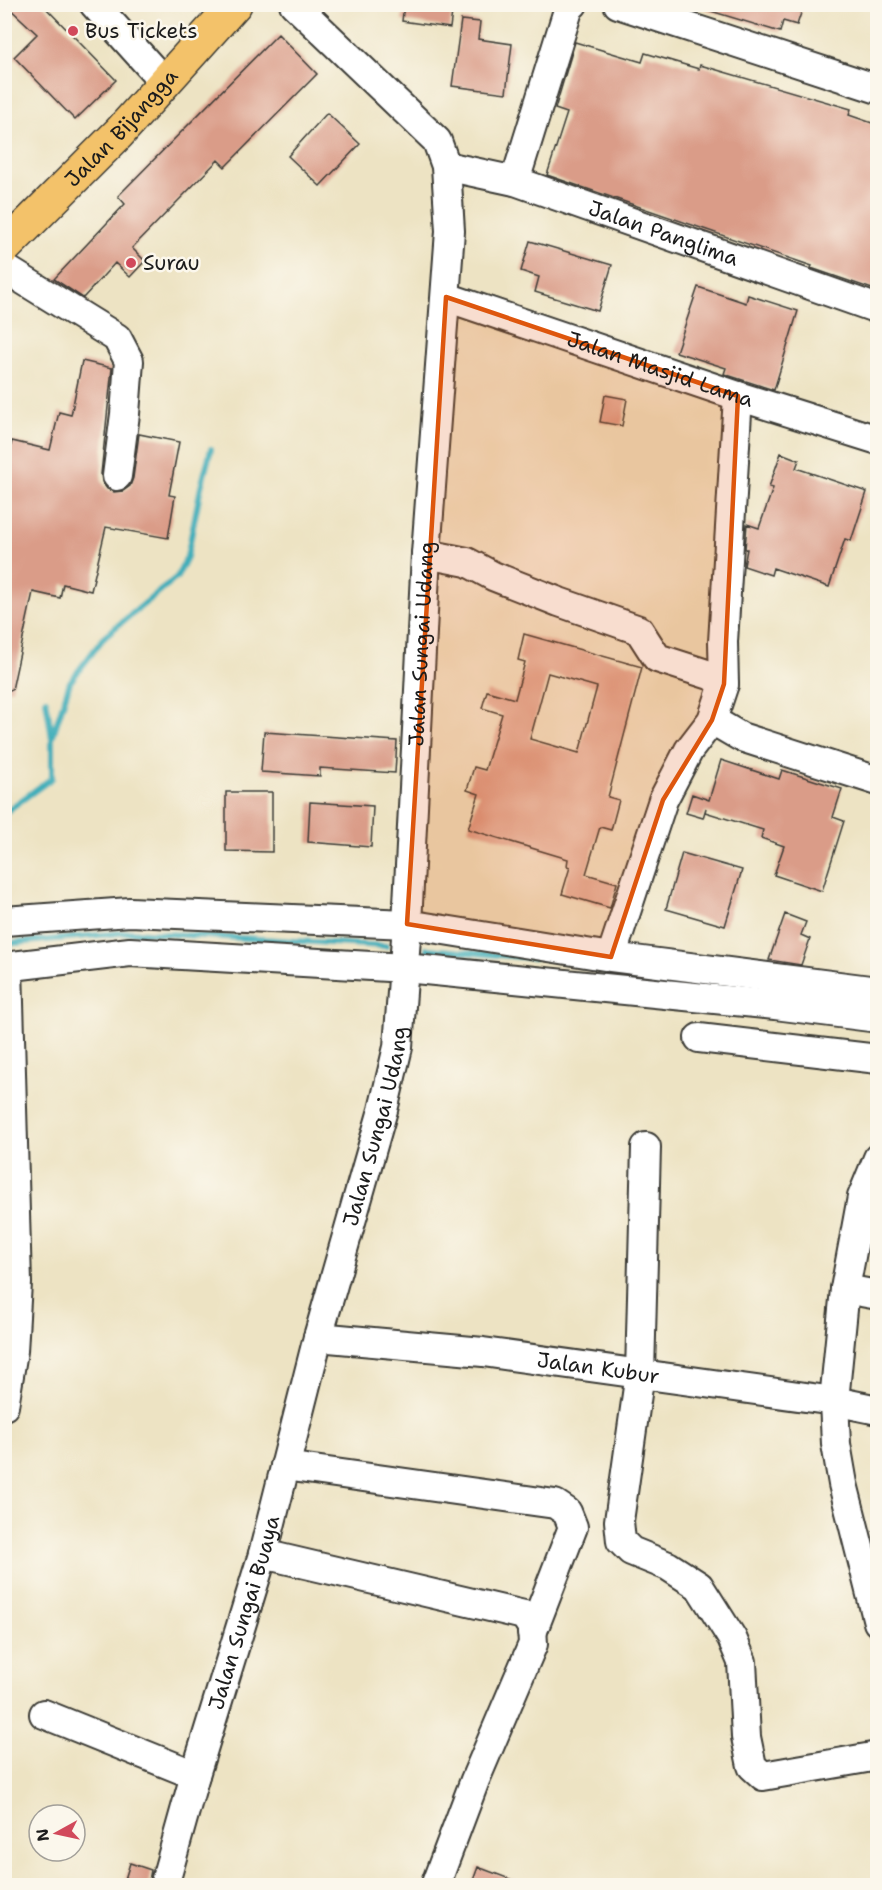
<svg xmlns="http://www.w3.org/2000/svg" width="882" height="1890" font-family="'Shantell Sans',sans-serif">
  <rect width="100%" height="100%" fill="#fbf7ec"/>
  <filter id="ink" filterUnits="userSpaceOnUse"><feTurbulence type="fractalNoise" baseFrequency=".0167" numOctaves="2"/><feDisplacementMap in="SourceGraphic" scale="12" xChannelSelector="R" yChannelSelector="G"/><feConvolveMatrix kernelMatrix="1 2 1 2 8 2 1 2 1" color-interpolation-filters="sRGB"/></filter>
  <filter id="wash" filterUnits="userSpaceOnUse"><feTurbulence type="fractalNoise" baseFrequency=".008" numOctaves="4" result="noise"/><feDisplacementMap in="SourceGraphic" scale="24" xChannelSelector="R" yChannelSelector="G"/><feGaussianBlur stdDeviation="1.35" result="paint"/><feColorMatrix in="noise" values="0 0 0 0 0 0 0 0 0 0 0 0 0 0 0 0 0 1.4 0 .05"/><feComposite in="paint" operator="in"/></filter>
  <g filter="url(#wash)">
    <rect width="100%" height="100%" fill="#ede3c3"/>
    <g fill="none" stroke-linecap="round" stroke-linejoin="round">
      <path stroke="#3faeba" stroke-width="6" d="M 52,738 L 70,682 L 105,636 L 177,577 L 187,557 L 201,487 L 211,449
        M 4,813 L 52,778 L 52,738 L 46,700
        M 4,944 L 131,932 L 386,946
        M 427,949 L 534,958"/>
    </g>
    <g id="blocks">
      <path fill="#da9c88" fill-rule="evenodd" d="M 5,4 L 42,4 L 116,80 L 75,120 L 14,57 L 37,34 Z
        M 404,4 L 453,4 L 450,28 L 402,21 Z
        M 704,4 L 804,4 L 797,25 L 783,21 L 780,32 L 704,9 Z
        M 461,20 L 480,22 L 478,39 L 512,44 L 506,93 L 452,86 Z
        M 278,34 L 317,74 L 225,167 L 218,160 L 132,248 L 145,261 L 130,277 L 115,263 L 83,298 L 54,279 L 125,204 L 118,196 Z
        M 575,42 L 642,62 L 645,53 L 699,69 L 700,65 L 851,109 L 849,115 L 878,125 L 878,291 L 811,268 L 812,266 L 547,175 L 567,113 L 555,109 Z
        M 327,113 L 360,144 L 320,186 L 288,156 Z
        M 530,241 L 612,265 L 598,311 L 535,292 L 539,277 L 521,271 Z
        M 698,287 L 746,303 L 748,295 L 798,311 L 774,390 L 724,374 L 726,368 L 676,352 Z
        M 82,361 L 112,368 L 101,474 L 102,482 L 107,489 L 114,492 L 123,491 L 130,486 L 133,478 L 139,434 L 179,442 L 169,495 L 175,496 L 168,538 L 106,527 L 91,591 L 63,584 L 60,598 L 33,592 L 12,690 L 4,689 L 4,475 L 12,441 L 50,450 L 59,412 L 71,415 Z
        M 605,395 L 627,399 L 622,426 L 600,422 Z
        M 781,453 L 799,460 L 796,468 L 867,492 L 851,541 L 845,539 L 829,587 L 773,568 L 771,575 L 744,566 L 747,549 L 745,549 L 747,524 L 759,528 L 773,488 L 769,487 Z
        M 524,634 L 642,667 L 608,797 L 619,800 L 611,830 L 600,827 L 586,874 L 617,883 L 610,908 L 562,894 L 570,867 L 567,866 L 568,859 L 468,829 L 479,794 L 467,790 L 474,767 L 485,770 L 502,714 L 482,708 L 487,691 L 515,699 L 525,662 L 518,660 ZM 548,673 L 597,687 L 579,753 L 530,739 Z
        M 264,732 L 397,741 L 395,773 L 320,768 L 320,776 L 261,772 Z
        M 721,760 L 779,779 L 782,770 L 842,789 L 833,817 L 844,821 L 822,891 L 774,875 L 784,846 L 761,838 L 763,830 L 705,812 L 706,808 L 703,818 L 686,813 L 692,794 L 709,800 Z
        M 226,792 L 272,792 L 272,852 L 226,851 Z
        M 310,802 L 373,806 L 371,847 L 308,842 Z
        M 682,853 L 742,870 L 725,926 L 666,909 Z
        M 785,914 L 806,922 L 801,935 L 810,939 L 801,965 L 769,960 Z
        M 130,1863 L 151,1870 L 148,1886 L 123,1886 Z
        M 478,1867 L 523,1884 L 523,1886 L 471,1886 Z"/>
    </g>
  </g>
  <g filter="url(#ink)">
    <use href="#blocks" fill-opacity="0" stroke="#3b3a35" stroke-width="1.5"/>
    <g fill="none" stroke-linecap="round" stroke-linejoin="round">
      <defs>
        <g id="minor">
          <path d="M 94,4 L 165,83"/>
          <path d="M 618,4 L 878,89"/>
          <path id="s1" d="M 446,166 L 515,181 L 878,309"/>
          <path d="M 515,181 L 569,7 L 573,4"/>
          <path d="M 4,268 L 117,338 L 129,361 L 125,414 L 117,476"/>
          <path id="s2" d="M 446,297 L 738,396 L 878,440"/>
          <path d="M 426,554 L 467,562 L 493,576 L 559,602 L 639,630 L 657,658 L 713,676 L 724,684"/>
          <path d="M 712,720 L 741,737 L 878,781"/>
          <path d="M 4,921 L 130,912 L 407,924 L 611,957 L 878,991"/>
          <path d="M 611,957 L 663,800 L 689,750 L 712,720 L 724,684 L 723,642 L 738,396"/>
          <path d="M 4,967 L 130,952 L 405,968 L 775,1005 L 878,1018"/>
          <path d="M 699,1038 L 878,1059"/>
          <path d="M 646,1147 L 640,1373 L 619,1521 L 621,1541 L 631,1551 L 668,1566 L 699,1586 L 732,1638 L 742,1662 L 746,1737 L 752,1766 L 763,1776 L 878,1756"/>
          <path d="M 878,1158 L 862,1197 L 845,1289 L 834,1401 L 836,1444 L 843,1484 L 878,1622"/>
          <path d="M 845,1289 L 878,1295"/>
          <path id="s3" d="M 318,1337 L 483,1352 L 834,1401 L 878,1410"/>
          <path d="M 4,1406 L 13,1351 L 17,1283 L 8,967"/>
          <path d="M 285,1466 L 555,1504 L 567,1512 L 573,1527 L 532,1633"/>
          <path d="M 263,1554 L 524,1615 L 532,1627 L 533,1644 L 475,1780 L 435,1886"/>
          <path d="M 44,1714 L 195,1775"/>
          <path id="s4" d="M 164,1886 L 195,1775 L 263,1554 L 318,1337 L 383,1110 L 398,1047 L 407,924 L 426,554 L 450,231 L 446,166 L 437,141 L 294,4"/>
        </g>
        <g id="major">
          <path id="s5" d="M 4,248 L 119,133 L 235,4"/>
        </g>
      </defs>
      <use href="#minor" stroke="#3b3a35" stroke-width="32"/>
      <use href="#major" stroke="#3b3a35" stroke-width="36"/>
      <use href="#minor" stroke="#fff" stroke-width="28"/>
      <use href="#major" stroke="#f3c26a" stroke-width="33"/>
    </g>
  </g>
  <path fill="#de560d" fill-opacity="0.2" stroke="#de560d" stroke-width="4.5" stroke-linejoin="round" d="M 446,297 L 738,396 L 724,684 L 712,720 L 663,800 L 611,957 L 407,924 Z"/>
  <g fill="#d1495b" stroke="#fbf7ec" stroke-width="2">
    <circle cx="73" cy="31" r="6"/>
    <circle cx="131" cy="263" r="6"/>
  </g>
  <g text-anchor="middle" stroke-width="5" stroke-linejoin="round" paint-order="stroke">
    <g font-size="21" fill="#1c1c1c" stroke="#fbf7ec" text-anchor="start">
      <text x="85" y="38">Bus Tickets</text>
      <text x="143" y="270">Surau</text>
    </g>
    <g font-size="21" fill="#1c1c1c" stroke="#fbf7ec">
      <text dy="7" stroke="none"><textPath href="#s5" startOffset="168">Jalan Bijangga</textPath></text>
      <text dy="7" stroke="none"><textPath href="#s1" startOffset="228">Jalan Panglima</textPath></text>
      <text dy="7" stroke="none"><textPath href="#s2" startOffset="226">Jalan Masjid Lama</textPath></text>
      <text dy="7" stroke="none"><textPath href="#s4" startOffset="1275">Jalan Sungai Udang</textPath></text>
      <text dy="7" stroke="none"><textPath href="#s4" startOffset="789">Jalan Sungai Udang</textPath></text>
      <text dy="7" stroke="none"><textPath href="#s3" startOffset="282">Jalan Kubur</textPath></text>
      <text dy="7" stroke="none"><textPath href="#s4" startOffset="285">Jalan Sungai Buaya</textPath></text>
    </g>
  </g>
  <rect width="882" height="1890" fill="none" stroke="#fbf7ec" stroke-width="24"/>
  <g transform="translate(57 1833) rotate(262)"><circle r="28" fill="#fbf7ec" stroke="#a29f99" stroke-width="1.5"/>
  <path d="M0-4.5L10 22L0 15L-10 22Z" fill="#d1495b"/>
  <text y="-9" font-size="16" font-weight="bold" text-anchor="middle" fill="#1c1c1c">N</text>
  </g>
</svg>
